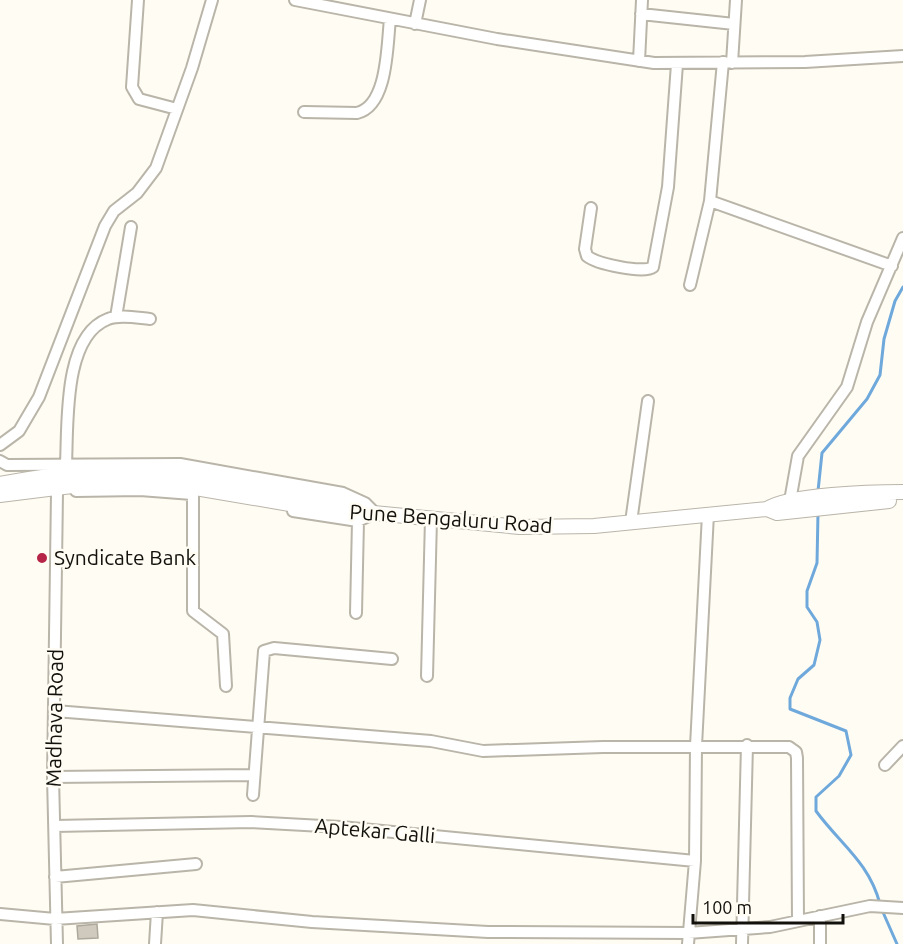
<svg xmlns="http://www.w3.org/2000/svg" width="903" height="944" font-family="Ubuntu,sans-serif">
  <rect width="100%" height="100%" fill="#fffcf4"/>
  <g fill="none" stroke-linecap="round" stroke-linejoin="round">
    <path stroke="#6fa9dc" stroke-width="3" d="M 818,491 L 822,453 L 867,399 L 880,375 L 884,339 L 895,301 L 903,287
      M 818,513 L 817,563 L 807,591 L 807,607 L 817,622 L 820,640 L 814,665 L 798,679 L 790,698 L 790,709 L 846,731 L 851,755 L 839,776 L 816,797 L 816,811 C 840,844 869,862 880,904
      M 882,910 L 897,944"/>
  </g>
  <path fill="#cfcabd" stroke="#ada89c" stroke-width="1.5" d="M 97,924 L 98,938 L 78,939 L 77,926 Z"/>
  <g fill="none" stroke-linecap="round" stroke-linejoin="round">
    <defs>
      <path id="minor" d="M 138,0 L 132,87 L 139,99 L 177,109
        M 295,0 L 497,39 L 654,63 L 805,62 L 903,56
        M 641,14 L 734,24
        M 415,24 L 420,0
        M 639,61 L 642,0
        M 732,63 L 736,0
        M 304,112 L 357,113 C 388,106 387,45 390,19
        M 710,201 L 892,266
        M 591,208 L 585,249 L 587,256 C 597,264 644,274 653,267 L 668,187 L 677,64
        M 690,285 L 710,201 L 723,62
        M 116,317 L 131,227
        M 0,445 L 19,431 L 39,397 L 105,226 L 114,211 L 137,193 L 156,168 L 192,68 L 212,0
        M 0,461 L 7,465 L 180,464 L 343,493 L 365,503 L 375,513 L 358,521 L 293,511
        M 66,464 C 68,423 63,336 108,319 C 120,314 138,318 150,319
        M 76,491 L 140,490 L 192,494
        M 193,494 L 193,611 L 223,634 L 226,686
        M 790,501 L 798,456 L 847,387 L 867,322 L 903,238
        M 631,522 L 648,401
        M 356,613 L 358,521
        M 427,676 L 431,519
        M 55,711 L 431,741 L 483,751 L 603,747 L 789,747 L 796,752 L 797,758 L 798,921
        M 885,765 L 903,746
        M 53,777 L 254,775
        M 253,795 L 264,651 L 274,648 L 392,659
        M 55,826 L 251,822 L 341,827 L 695,861
        M 55,877 L 196,864
        M 0,914 L 55,919 L 193,910 L 312,922 L 488,932 L 688,933 L 770,927 L 870,906 L 903,908
        M 820,916 L 820,944
        M 57,944 L 53,777 L 57,493
        M 155,944 L 157,912
        M 688,944 L 695,861 L 696,746 L 708,514
        M 742,944 L 747,745"/>
      <path id="major" d="M 0,484 C 64,471 137,466 202,476 C 254,483 305,495 356,505 L 363,512
        M 0,495 L 112,481 L 172,484 L 354,515 L 363,512 L 520,527 L 594,526 L 767,509 C 788,494 874,492 903,492
        M 767,509 L 777,513 L 889,501"/>
    </defs>
    <use href="#minor" stroke="#bab5a9" stroke-width="14"/>
    <use href="#major" stroke="#bab5a9" stroke-width="16"/>
    <use href="#minor" stroke="#fff" stroke-width="10"/>
    <use href="#major" stroke="#fff" stroke-width="14"/>
  </g>
  <circle fill="#b62547" stroke="#fffcf4" stroke-width="2" cx="42" cy="558" r="6"/>
  <g text-anchor="middle" stroke-width="5" stroke-linejoin="round" paint-order="stroke">
    <g font-size="21" fill="#12110c" stroke="#fffcf4">
      <text transform="translate(451 519) rotate(4)" y="7">Pune Bengaluru Road</text>
      <text transform="translate(55 718) rotate(-89)" y="7">Madhava Road</text>
      <text transform="translate(375 831) rotate(5)" y="7">Aptekar Galli</text>
    </g>
    <g font-size="21" fill="#12110c" stroke="#fffcf4" text-anchor="start">
      <text x="54" y="565">Syndicate Bank</text>
    </g>
  </g>
  <path d="M693 914v9h150v-9" fill="none" stroke="#12110c" stroke-width="3"/>
  <text x="702" y="914" font-size="18" fill="#12110c" stroke="#fffcf4" stroke-width="4.5" paint-order="stroke">100 m</text>
</svg>
